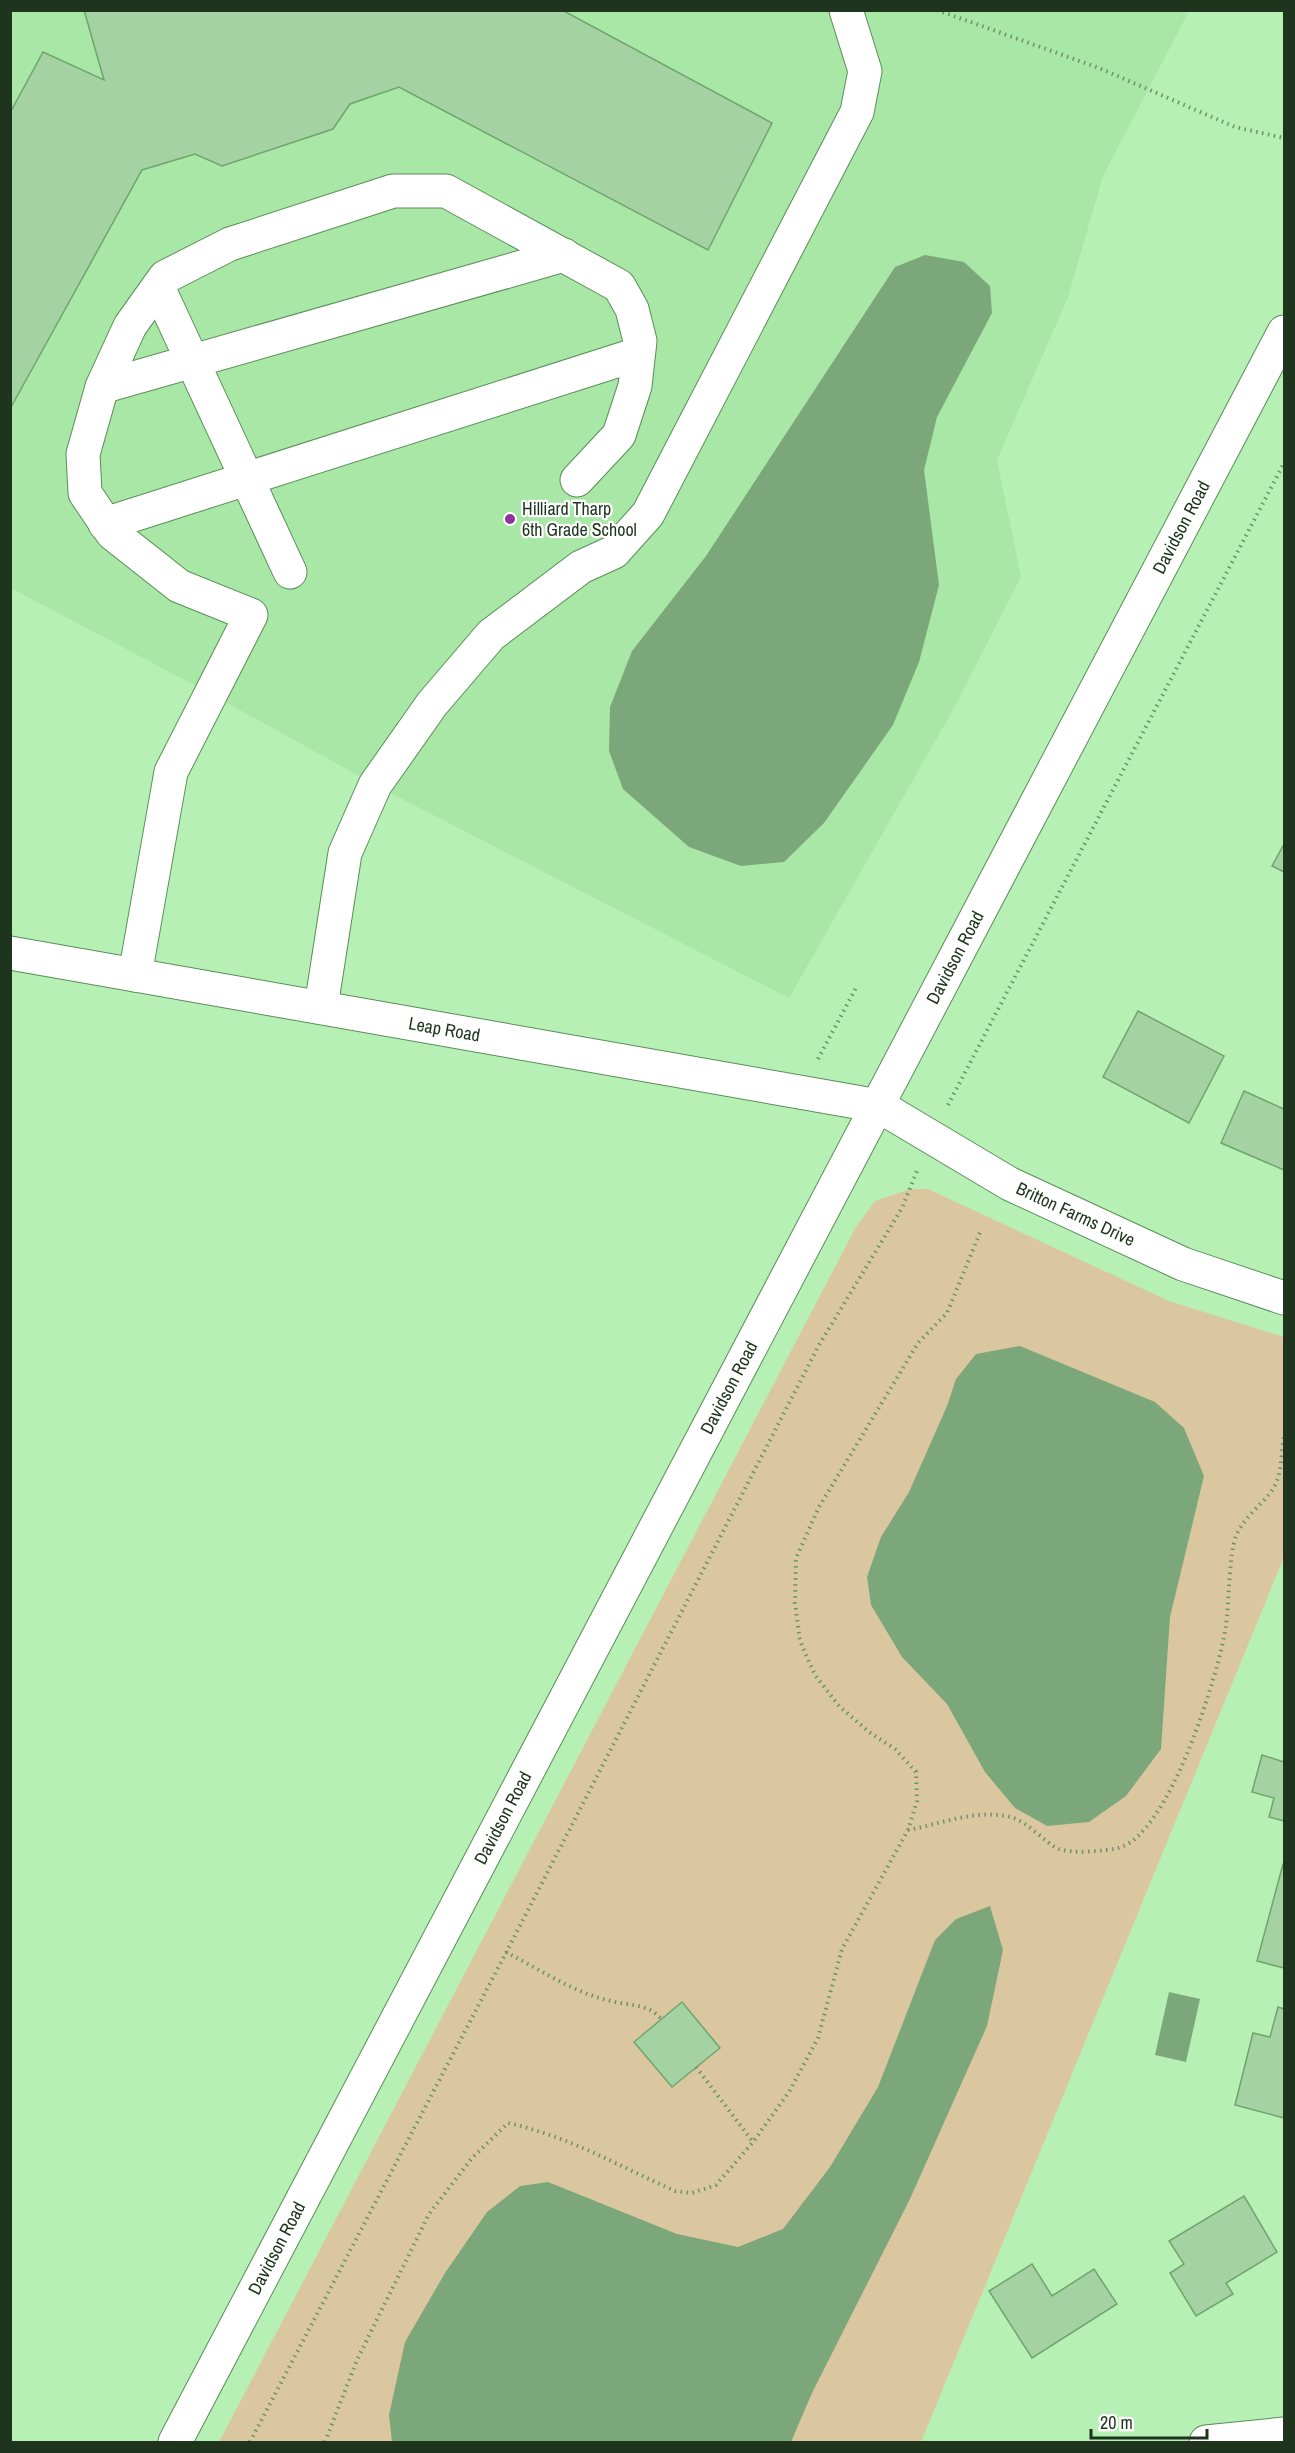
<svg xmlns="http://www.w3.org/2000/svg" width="1295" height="2453" font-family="'Archivo Narrow',sans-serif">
  <rect width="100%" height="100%" fill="#b7f0b4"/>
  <path fill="#a8e7a6" d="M 10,11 L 1189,11 L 1103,176 L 1068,297 L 997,460 L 1021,577 L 954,708 L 789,998 L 375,785 L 211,694 L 11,588 Z"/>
  <path fill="#dbc79f" d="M 910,1189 L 928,1189 L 1169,1301 L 1284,1337 L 1284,1557 L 921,2442 L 219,2442 L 856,1227 L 875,1201 Z"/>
  <path fill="#7ca77a" d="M 925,255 L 964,262 L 990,286 L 992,313 L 937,417 L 924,470 L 939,585 L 919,662 L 893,725 L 824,823 L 784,862 L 741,866 L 689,847 L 623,789 L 609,751 L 610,707 L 632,651 L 706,556 L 895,267 Z
    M 1020,1346 L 1155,1402 L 1184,1428 L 1204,1476 L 1170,1617 L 1161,1749 L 1126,1796 L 1089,1822 L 1047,1826 L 1015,1808 L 985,1772 L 947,1704 L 902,1657 L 871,1605 L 867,1577 L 881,1537 L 909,1492 L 947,1406 L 956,1379 L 976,1354 Z
    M 990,1906 L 1003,1950 L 987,2026 L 910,2199 L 812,2393 L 791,2442 L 392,2442 L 389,2415 L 405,2342 L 445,2273 L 487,2212 L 520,2186 L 548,2182 L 677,2234 L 738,2247 L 783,2229 L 830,2167 L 878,2087 L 935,1940 L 956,1919 Z
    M 1169,1992 L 1200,1999 L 1186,2062 L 1155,2055 Z"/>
  <path fill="#a5d2a3" stroke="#6fa56d" stroke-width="1.5" d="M 84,10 L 562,10 L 772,123 L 708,250 L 399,87 L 350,104 L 333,129 L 222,166 L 195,154 L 142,170 L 10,409 L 10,113 L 43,52 L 104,80 Z
    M 1284,844 L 1284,872 L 1272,866 Z
    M 1138,1011 L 1224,1056 L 1189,1123 L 1103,1077 Z
    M 1244,1091 L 1284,1109 L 1284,1170 L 1221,1143 Z
    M 1262,1755 L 1284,1762 L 1284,1821 L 1269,1817 L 1274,1798 L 1252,1792 Z
    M 1283,1864 L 1284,1864 L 1284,1968 L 1257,1961 Z
    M 682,2002 L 720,2048 L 672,2087 L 634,2042 Z
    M 1278,2007 L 1284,2009 L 1284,2118 L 1235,2105 L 1253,2033 L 1270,2037 Z
    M 1244,2196 L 1277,2252 L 1226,2283 L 1233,2294 L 1196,2316 L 1170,2273 L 1184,2264 L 1169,2241 Z
    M 1032,2264 L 1052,2296 L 1094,2269 L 1117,2304 L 1032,2358 L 989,2291 Z"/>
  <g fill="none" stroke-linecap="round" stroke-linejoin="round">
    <defs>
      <g id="minor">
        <path d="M 158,287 L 290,572"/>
        <path d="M 102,387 L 564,255"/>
        <path d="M 105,524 L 638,354"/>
        <path id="s1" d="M 10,953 L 879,1106 L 1010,1184 L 1183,1264 L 1284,1298"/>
        <path d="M 135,975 L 171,772 L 251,615 L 179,586 L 112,533 L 85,493 L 83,454 L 102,387 L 130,326 L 165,277 L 230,244 L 393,191 L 446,191 L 619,286 L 632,309 L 640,341 L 635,386 L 619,435 L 577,480"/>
        <path d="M 321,1007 L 345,853 L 375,785 L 432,704 L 491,635 L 581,567 L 614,552 L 648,514 L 857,112 L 865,71 L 846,10"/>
        <path d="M 1206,2442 L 1284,2434"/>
      </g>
      <g id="major">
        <path id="s2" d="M 175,2442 L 1284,332"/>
      </g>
    </defs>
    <use href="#minor" stroke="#598e58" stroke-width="35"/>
    <use href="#major" stroke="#598e58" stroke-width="35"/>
    <path stroke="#6b9369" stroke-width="4" stroke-dasharray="1.5 4.5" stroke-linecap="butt" d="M 937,10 L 1099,68 L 1235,127 L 1284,138
      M 818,1059 L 857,986
      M 948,1105 L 1284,463
      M 908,1830 C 940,1824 973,1810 1006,1816 C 1027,1819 1044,1843 1059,1849 C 1073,1854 1104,1851 1118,1848 C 1169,1836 1219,1673 1226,1626 C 1229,1603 1229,1554 1236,1536 C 1244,1518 1259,1507 1270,1493 C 1283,1477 1280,1456 1284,1437
      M 506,1952 C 539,1969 574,1993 611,2001 C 629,2006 648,2003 661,2019
      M 696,2067 L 753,2142
      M 250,2442 L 509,1947 L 819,1345 L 902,1208 L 917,1171
      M 325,2442 L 357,2360 L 429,2214 L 472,2158 L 508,2123 C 568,2136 619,2166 675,2191 L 692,2193 L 716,2185 L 753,2142 L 789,2092 L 818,2038 L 842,1949 L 908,1830 L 917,1801 L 916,1772 L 895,1749 L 869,1732 L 839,1706 L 815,1675 L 800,1641 L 795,1603 L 796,1558 L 819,1507 L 918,1343 L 947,1313 L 981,1230"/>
    <use href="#minor" stroke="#fff" stroke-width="33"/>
    <use href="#major" stroke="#fff" stroke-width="33"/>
  </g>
  <circle fill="#91339c" stroke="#fff" stroke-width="2" cx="510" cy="519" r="6"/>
  <g text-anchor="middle" stroke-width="4.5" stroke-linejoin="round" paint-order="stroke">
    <g font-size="18" fill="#1e341d" stroke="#fff" text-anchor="start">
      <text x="522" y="515">Hilliard Tharp<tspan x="522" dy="21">6th Grade School</tspan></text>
    </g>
    <g font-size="18" fill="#1e341d" stroke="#fff">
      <text dy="6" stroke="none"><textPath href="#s2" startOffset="2163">Davidson Road</textPath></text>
      <text dy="6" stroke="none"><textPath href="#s2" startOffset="1677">Davidson Road</textPath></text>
      <text dy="6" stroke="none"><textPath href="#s1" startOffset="441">Leap Road</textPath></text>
      <text dy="6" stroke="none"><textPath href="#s1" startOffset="1107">Britton Farms Drive</textPath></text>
      <text dy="6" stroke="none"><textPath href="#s2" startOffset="1191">Davidson Road</textPath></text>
      <text dy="6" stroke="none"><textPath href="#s2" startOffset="705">Davidson Road</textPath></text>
      <text dy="6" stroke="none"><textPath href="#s2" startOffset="219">Davidson Road</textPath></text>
    </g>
  </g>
  <rect width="1295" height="2453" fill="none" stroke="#1e341d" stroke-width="24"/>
  <path d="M1091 2429v9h116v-9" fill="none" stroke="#1e341d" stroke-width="3"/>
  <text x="1100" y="2429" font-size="18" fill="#1e341d" stroke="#ffffff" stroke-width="4.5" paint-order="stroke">20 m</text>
</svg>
